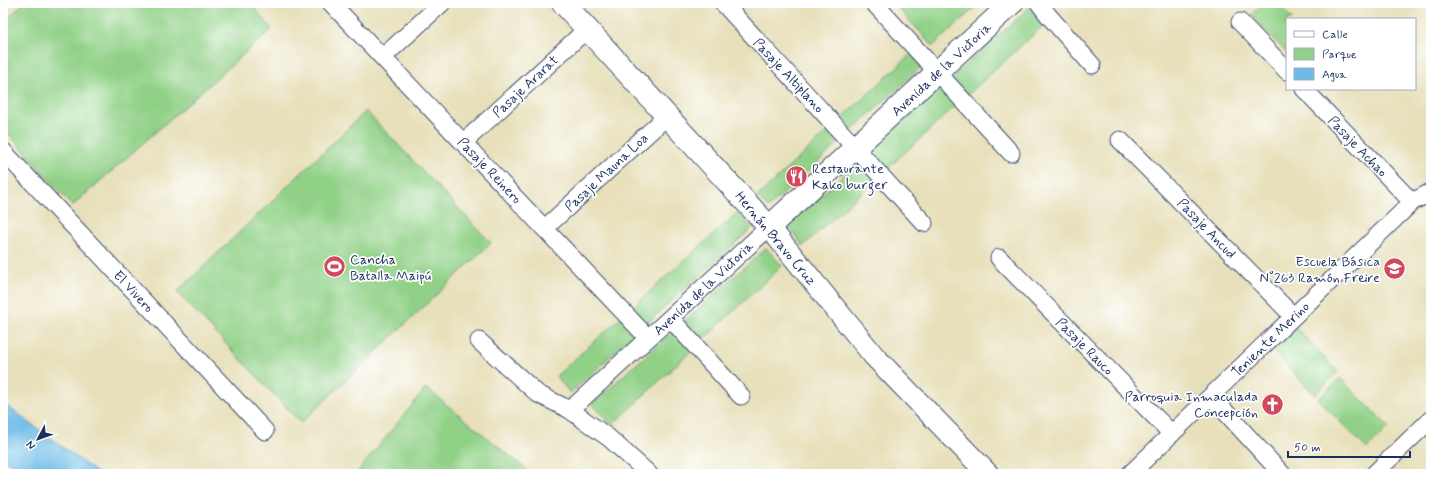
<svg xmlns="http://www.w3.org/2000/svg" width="1434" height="477" font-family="Mynerve,sans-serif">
  <rect width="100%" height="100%" fill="#fff"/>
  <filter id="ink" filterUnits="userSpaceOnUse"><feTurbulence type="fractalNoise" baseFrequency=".025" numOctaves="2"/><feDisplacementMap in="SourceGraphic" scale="8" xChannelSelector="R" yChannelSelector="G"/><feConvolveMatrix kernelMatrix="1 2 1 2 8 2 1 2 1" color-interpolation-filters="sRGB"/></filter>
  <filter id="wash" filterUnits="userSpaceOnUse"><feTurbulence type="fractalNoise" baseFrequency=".012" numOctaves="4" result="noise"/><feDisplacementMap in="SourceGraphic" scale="16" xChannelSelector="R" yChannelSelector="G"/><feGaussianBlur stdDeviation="0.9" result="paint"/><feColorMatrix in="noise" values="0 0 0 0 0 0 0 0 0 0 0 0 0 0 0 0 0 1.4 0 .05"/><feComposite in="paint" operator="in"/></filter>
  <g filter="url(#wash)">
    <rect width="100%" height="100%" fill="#e7e0ba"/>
    <path fill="#91d187" stroke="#568072" d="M 24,3 L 250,3 L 272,29 L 72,206 L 3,127 L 3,22 Z
      M 893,3 L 980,3 L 933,46 Z
      M 1263,3 L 1277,3 L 1293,19 L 1287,19 L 1287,53 L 1251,15 Z
      M 1029,8 L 1046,23 L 803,246 L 788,225 Z
      M 911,54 L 922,66 L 768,208 L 757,197 Z
      M 366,111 L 491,243 L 301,423 L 177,292 Z
      M 738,212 L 752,228 L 570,393 L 556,376 Z
      M 766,248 L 782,266 L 612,425 L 592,404 Z
      M 1295,327 L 1338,372 L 1315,395 L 1272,350 Z
      M 1340,378 L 1389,427 L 1367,449 L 1318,399 Z
      M 426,388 L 532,474 L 356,474 Z"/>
    <path fill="#6cbce7" stroke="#4476a2" d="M 3,403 L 99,474 L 24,474 L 3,458 Z"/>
  </g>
  <g filter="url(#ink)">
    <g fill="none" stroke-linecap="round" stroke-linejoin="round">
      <defs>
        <path id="minor" d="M 331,3 L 648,338
          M 723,3 L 924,223
          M 874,3 L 1011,153
          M 1039,3 L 1048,15 L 1092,65
          M 1240,22 L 1287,71
          M 383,57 L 442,3
          M 1304,89 L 1412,202
          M 1120,140 L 1293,316
          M 464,142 L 587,29
          M 3,151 L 265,431
          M 545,228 L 667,116
          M 999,258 L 1172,434
          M 670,318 L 741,396
          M 479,341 L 538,394 L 570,410 L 609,438 L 649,474
          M 1211,396 L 1282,474
          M 570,410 L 769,227
          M 1130,474 L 1402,212 L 1412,202 L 1431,192
          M 1374,474 L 1431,419"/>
        <path id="tertiary" d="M 769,227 L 874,356 L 988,474"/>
        <path id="secondary" d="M 563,3 L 769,227 L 1012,3"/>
      </defs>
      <use href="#minor" stroke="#3a4a6c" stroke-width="19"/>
      <use href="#tertiary" stroke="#3a4a6c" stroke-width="23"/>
      <use href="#secondary" stroke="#3a4a6c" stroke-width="24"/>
      <use href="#minor" stroke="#fff" stroke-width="17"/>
      <use href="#tertiary" stroke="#fff" stroke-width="21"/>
      <use href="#secondary" stroke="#fff" stroke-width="22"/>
    </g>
  </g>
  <defs>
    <symbol id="restaurant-disc" viewBox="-11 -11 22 22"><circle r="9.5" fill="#d1495b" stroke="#fff"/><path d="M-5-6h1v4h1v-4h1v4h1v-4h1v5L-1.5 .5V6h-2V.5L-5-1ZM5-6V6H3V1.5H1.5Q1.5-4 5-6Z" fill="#fff"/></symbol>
    <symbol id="stadium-disc" viewBox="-11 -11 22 22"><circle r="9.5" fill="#d1495b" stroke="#fff"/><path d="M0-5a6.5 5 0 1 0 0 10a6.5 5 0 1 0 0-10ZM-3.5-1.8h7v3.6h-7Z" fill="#fff"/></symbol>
    <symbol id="school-disc" viewBox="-11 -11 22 22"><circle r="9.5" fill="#d1495b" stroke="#fff"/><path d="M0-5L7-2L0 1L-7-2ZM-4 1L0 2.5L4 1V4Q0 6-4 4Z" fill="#fff"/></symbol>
    <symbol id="church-disc" viewBox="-11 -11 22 22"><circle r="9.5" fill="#d1495b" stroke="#fff"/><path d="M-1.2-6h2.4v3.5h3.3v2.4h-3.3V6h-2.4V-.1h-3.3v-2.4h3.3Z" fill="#fff"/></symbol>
  </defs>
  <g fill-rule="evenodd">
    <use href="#restaurant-disc" x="784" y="164" width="25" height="25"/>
    <use href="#stadium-disc" x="322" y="254" width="25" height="25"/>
    <use href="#school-disc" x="1382" y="256" width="25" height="25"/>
    <use href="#church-disc" x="1260" y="392" width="25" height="25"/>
  </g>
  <g text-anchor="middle" stroke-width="3.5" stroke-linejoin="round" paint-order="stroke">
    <g font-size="14" fill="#1b2f5e" stroke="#fff">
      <text transform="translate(941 69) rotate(-43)" y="5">Avenida de la Victoria</text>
      <text transform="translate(789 75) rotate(47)" y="5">Pasaje Altiplano</text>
      <text transform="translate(525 86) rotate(-43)" y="5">Pasaje Ararat</text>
      <text transform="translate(1358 146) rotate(46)" y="5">Pasaje Achao</text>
      <text transform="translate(490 170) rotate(46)" y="5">Pasaje Reinero</text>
      <text transform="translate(606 172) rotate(-43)" y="5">Pasaje Mauna Loa</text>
      <text transform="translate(1207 228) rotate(46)" y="5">Pasaje Ancud</text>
      <text transform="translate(776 238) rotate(50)" y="5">Hernán Bravo Cruz</text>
      <text transform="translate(703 288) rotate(-43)" y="5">Avenida de la Victoria</text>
      <text transform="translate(134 291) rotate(47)" y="5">El Vivero</text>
      <text transform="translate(1270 339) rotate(-44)" y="5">Teniente Merino</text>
      <text transform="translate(1085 346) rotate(45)" y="5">Pasaje Rauco</text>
    </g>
    <g font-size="14" fill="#1b2f5e" stroke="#fff" text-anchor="start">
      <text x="812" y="173">Restaurante<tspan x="812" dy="16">Kako burger</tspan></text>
      <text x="350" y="264">Cancha<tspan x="350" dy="16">Batalla Maipú</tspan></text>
      <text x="1380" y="266" text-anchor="end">Escuela Básica<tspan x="1380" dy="16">N°263 Ramón Freire</tspan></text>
      <text x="1258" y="401" text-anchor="end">Parroquia Inmaculada<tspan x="1258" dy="16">Concepción</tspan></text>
    </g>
  </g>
  <rect width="1434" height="477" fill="none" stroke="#fff" stroke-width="16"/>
  <rect x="1286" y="18" width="130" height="72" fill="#ffffff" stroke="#a4acbf"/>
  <rect x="1294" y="31" width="20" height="6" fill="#ffffff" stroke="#a4acbf"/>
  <text x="1322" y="38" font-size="12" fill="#1b2f5e">Calle</text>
  <rect x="1294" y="48" width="20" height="12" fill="#91d187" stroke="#a4acbf"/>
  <text x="1322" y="58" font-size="12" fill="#1b2f5e">Parque</text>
  <rect x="1294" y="68" width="20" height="12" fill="#6cbce7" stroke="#a4acbf"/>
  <text x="1322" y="78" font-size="12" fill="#1b2f5e">Agua</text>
  <g transform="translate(38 439) rotate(229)" stroke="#ffffff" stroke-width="3" paint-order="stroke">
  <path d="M0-3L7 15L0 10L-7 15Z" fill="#1b2f5e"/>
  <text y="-6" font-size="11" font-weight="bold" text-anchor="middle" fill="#1b2f5e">N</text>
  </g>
  <path d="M1288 451v6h122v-6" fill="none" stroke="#1b2f5e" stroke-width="2"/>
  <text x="1294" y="451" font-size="12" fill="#1b2f5e" stroke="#ffffff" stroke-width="3" paint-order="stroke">50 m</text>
</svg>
